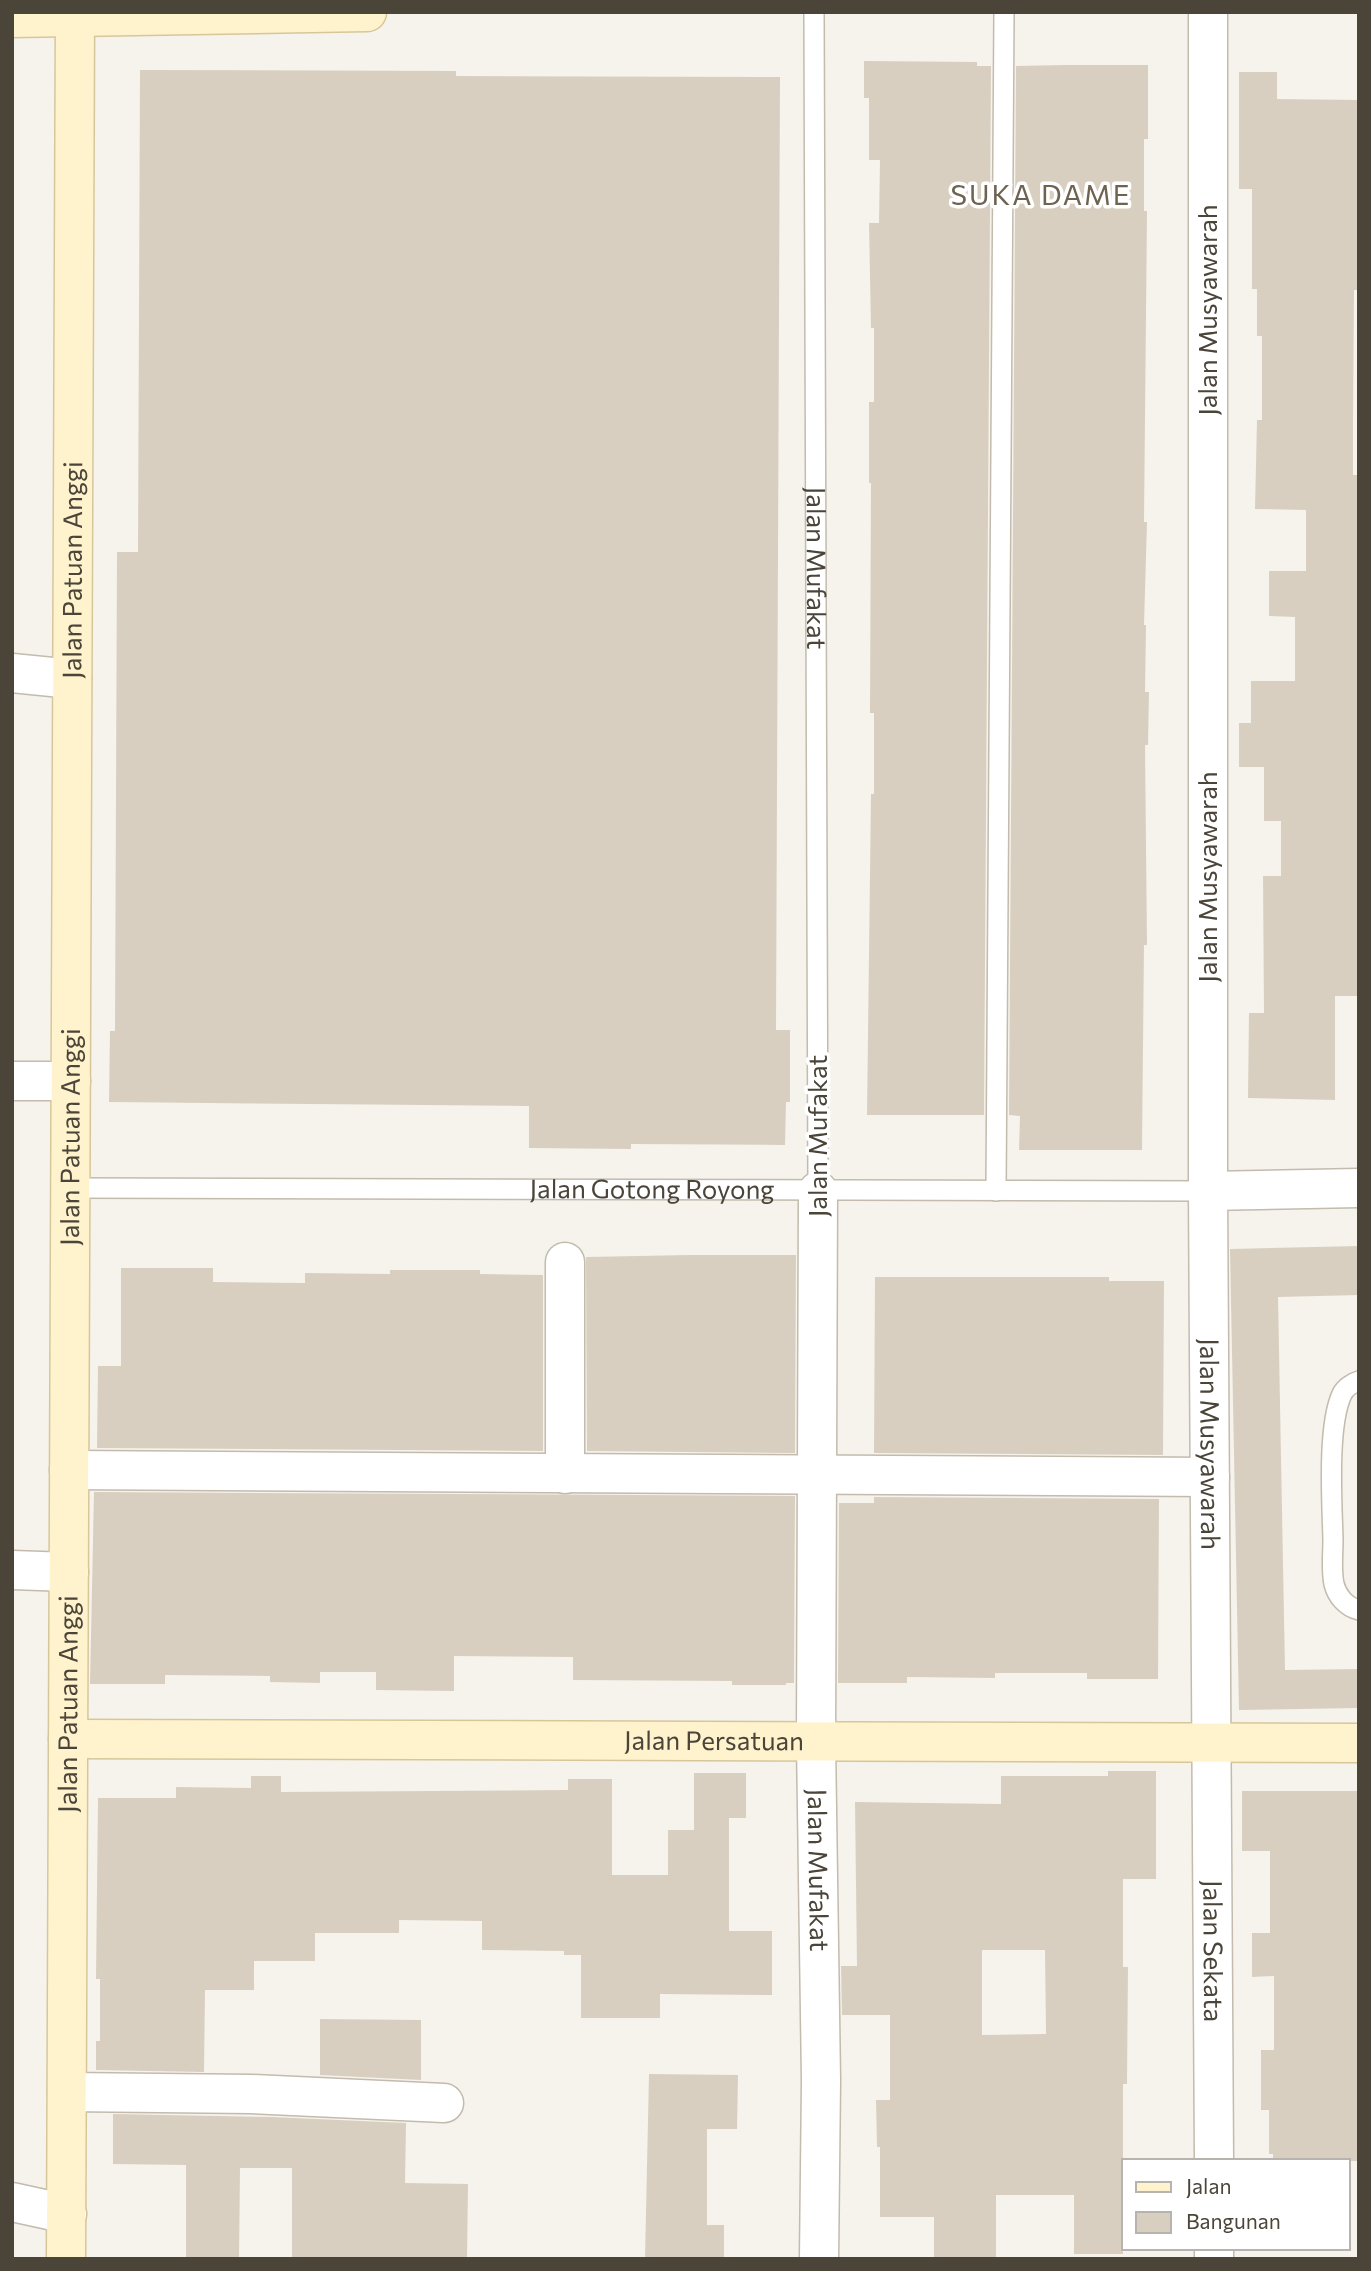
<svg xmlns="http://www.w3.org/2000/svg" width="1371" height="2271" font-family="Commissioner,sans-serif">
  <rect width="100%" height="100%" fill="#f6f3ec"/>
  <path fill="#d8cfc1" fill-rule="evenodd" d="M 864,61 L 977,62 L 977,66 L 991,66 L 984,1115 L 867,1115 L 871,794 L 874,794 L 874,713 L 870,713 L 871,483 L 869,483 L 869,402 L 874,402 L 874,328 L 871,328 L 869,223 L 879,223 L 880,160 L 869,160 L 869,98 L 864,98 Z
    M 1064,65 L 1148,65 L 1148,139 L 1144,139 L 1144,211 L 1147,211 L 1144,522 L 1147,522 L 1144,625 L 1146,625 L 1145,692 L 1149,692 L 1148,745 L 1145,745 L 1147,945 L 1144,945 L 1142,1150 L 1019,1150 L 1020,1116 L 1009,1115 L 1016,66 Z
    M 140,70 L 456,71 L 456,76 L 780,77 L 776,1030 L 790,1030 L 790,1102 L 786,1102 L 785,1145 L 631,1144 L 631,1149 L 529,1148 L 529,1106 L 109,1102 L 110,1031 L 115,1031 L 117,552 L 138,552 Z
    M 1239,72 L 1277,72 L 1277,99 L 1359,100 L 1359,290 L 1354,290 L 1353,421 L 1353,475 L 1359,475 L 1359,996 L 1335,996 L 1335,1100 L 1248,1098 L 1249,1013 L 1264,1013 L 1263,876 L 1281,876 L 1281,821 L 1264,821 L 1264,767 L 1239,767 L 1239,723 L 1251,723 L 1251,681 L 1295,681 L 1295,617 L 1269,616 L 1269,571 L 1306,571 L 1306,510 L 1255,509 L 1257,420 L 1262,420 L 1262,336 L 1257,336 L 1257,289 L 1252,289 L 1252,189 L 1239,189 Z
    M 1359,1246 L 1359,1295 L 1278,1297 L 1285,1670 L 1359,1669 L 1359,1708 L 1239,1710 L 1230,1249 Z
    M 690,1255 L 796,1255 L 795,1453 L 587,1451 L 586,1257 Z
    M 121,1268 L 213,1268 L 213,1282 L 305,1283 L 305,1273 L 390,1274 L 390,1270 L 480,1270 L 480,1274 L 543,1275 L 543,1451 L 97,1448 L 98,1366 L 121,1366 Z
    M 875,1277 L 1109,1277 L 1109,1281 L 1164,1281 L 1163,1455 L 874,1453 Z
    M 94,1492 L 795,1496 L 794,1683 L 786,1683 L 786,1685 L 732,1685 L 732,1681 L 573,1680 L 573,1657 L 454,1656 L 454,1691 L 376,1690 L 376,1672 L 320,1672 L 320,1683 L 270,1682 L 270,1676 L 165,1675 L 165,1684 L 90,1684 Z
    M 874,1497 L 1159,1499 L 1158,1679 L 1087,1679 L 1087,1673 L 995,1673 L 995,1678 L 907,1677 L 907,1683 L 838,1683 L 839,1503 L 874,1503 Z
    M 1108,1771 L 1156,1771 L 1156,1879 L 1123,1879 L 1123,1967 L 1128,1967 L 1127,2084 L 1123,2084 L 1123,2254 L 1074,2254 L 1074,2195 L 996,2195 L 996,2259 L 934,2259 L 934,2217 L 880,2217 L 880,2147 L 877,2147 L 876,2100 L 890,2100 L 890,2015 L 842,2015 L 841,1966 L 857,1966 L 855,1802 L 1001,1804 L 1001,1776 L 1108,1776 ZM 982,1950 L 1045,1950 L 1046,2034 L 982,2035 Z
    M 694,1773 L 746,1773 L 746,1818 L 729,1818 L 729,1931 L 772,1931 L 772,1995 L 660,1994 L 660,2018 L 581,2018 L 581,1955 L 564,1955 L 564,1951 L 482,1950 L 482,1921 L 399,1920 L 399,1933 L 315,1933 L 315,1961 L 254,1961 L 254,1990 L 205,1990 L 204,2072 L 96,2070 L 96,2041 L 100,2041 L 100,1979 L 96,1979 L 98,1798 L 176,1798 L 176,1787 L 251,1788 L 251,1776 L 281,1776 L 281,1792 L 568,1790 L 568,1779 L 612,1779 L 612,1875 L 668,1875 L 668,1830 L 694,1830 Z
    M 1242,1791 L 1359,1791 L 1359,2161 L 1273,2161 L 1273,2154 L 1269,2154 L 1269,2110 L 1261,2110 L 1261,2050 L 1274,2050 L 1274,1976 L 1252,1977 L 1252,1933 L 1270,1933 L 1270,1851 L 1242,1851 Z
    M 320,2019 L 421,2020 L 421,2080 L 320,2075 Z
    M 649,2074 L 738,2075 L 737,2129 L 707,2129 L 707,2225 L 724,2225 L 724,2259 L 645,2259 Z
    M 113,2114 L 272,2117 L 406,2123 L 405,2183 L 468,2184 L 467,2259 L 346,2257 L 346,2259 L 292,2259 L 292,2168 L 240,2168 L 239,2259 L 186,2259 L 186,2165 L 113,2164 Z"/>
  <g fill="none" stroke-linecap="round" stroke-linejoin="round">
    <defs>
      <g id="lane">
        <path id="s1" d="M 814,12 L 818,1191"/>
        <path id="s2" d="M 71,1188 L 1208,1191"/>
        <path d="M 996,1191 L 1004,12"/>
        <path d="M 1359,1381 C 1352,1383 1345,1388 1342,1394 C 1327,1426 1332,1503 1333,1540 C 1333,1554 1331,1570 1334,1584 C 1337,1596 1346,1607 1359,1610"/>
      </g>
      <g id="street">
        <path id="s3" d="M 1208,12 L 1208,1191 L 1214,2161"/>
        <path d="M 12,673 L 72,679"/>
        <path d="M 12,1081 L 71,1081"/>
        <path id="s4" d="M 818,1191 L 816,1741 L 821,2081 L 819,2259"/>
        <path d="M 1208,1191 L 1359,1188"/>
        <path d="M 69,1470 L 1210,1477"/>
        <path d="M 565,1474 L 565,1262"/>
        <path d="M 12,1570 L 69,1572"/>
        <path d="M 67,2092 L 251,2094 L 444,2103"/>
        <path d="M 12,2202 L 67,2214"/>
        <path d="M 1214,2248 L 1214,2259"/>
      </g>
      <g id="secondary">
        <path d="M 12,18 L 367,12"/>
        <path id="s5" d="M 68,1739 L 1359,1743"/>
        <path id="s6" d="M 66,2259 L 75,12"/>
      </g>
    </defs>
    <use href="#lane" stroke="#c2bbae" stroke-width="22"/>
    <use href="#street" stroke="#c2bbae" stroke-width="41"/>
    <use href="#secondary" stroke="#d6c79b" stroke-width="41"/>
    <use href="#lane" stroke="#fff" stroke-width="19"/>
    <use href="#street" stroke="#fff" stroke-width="38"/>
    <use href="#secondary" stroke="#fff3cd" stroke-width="38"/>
  </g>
  <g text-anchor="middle" stroke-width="7" stroke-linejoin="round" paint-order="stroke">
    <g font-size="26" fill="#4b4439" stroke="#fff">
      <text transform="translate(1208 310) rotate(-90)" y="9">Jalan Musyawarah</text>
      <text dy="9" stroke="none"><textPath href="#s1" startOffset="556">Jalan Mufakat</textPath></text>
      <text dy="9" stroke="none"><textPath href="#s6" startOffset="1689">Jalan Patuan Anggi</textPath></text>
      <text transform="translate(1208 877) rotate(-90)" y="9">Jalan Musyawarah</text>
      <text transform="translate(818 1136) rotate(-90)" y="9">Jalan Mufakat</text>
      <text dy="9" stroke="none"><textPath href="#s6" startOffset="1122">Jalan Patuan Anggi</textPath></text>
      <text dy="9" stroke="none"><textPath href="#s2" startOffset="581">Jalan Gotong Royong</textPath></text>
      <text dy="9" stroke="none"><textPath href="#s3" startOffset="1432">Jalan Musyawarah</textPath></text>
      <text dy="9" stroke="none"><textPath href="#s6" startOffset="555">Jalan Patuan Anggi</textPath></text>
      <text dy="9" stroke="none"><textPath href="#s5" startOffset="646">Jalan Persatuan</textPath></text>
      <text dy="9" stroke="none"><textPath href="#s4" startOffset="679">Jalan Mufakat</textPath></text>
      <text dy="9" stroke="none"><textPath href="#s3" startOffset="1939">Jalan Sekata</textPath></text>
    </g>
    <g font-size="28" letter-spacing="2" fill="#6e6250" stroke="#fff">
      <text x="1041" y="205">SUKA DAME</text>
    </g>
  </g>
  <rect width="1371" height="2271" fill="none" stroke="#4b4439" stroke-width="28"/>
  <rect x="1122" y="2159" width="228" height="91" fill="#ffffff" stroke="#b7b4b0" stroke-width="2"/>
  <rect x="1136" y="2182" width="35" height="10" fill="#fff3cd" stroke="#b7b4b0" stroke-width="2"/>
  <text x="1186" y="2194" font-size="21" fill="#4b4439">Jalan</text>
  <rect x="1136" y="2212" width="35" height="21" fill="#d8cfc1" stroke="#b7b4b0" stroke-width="2"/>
  <text x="1186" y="2229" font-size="21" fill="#4b4439">Bangunan</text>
</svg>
